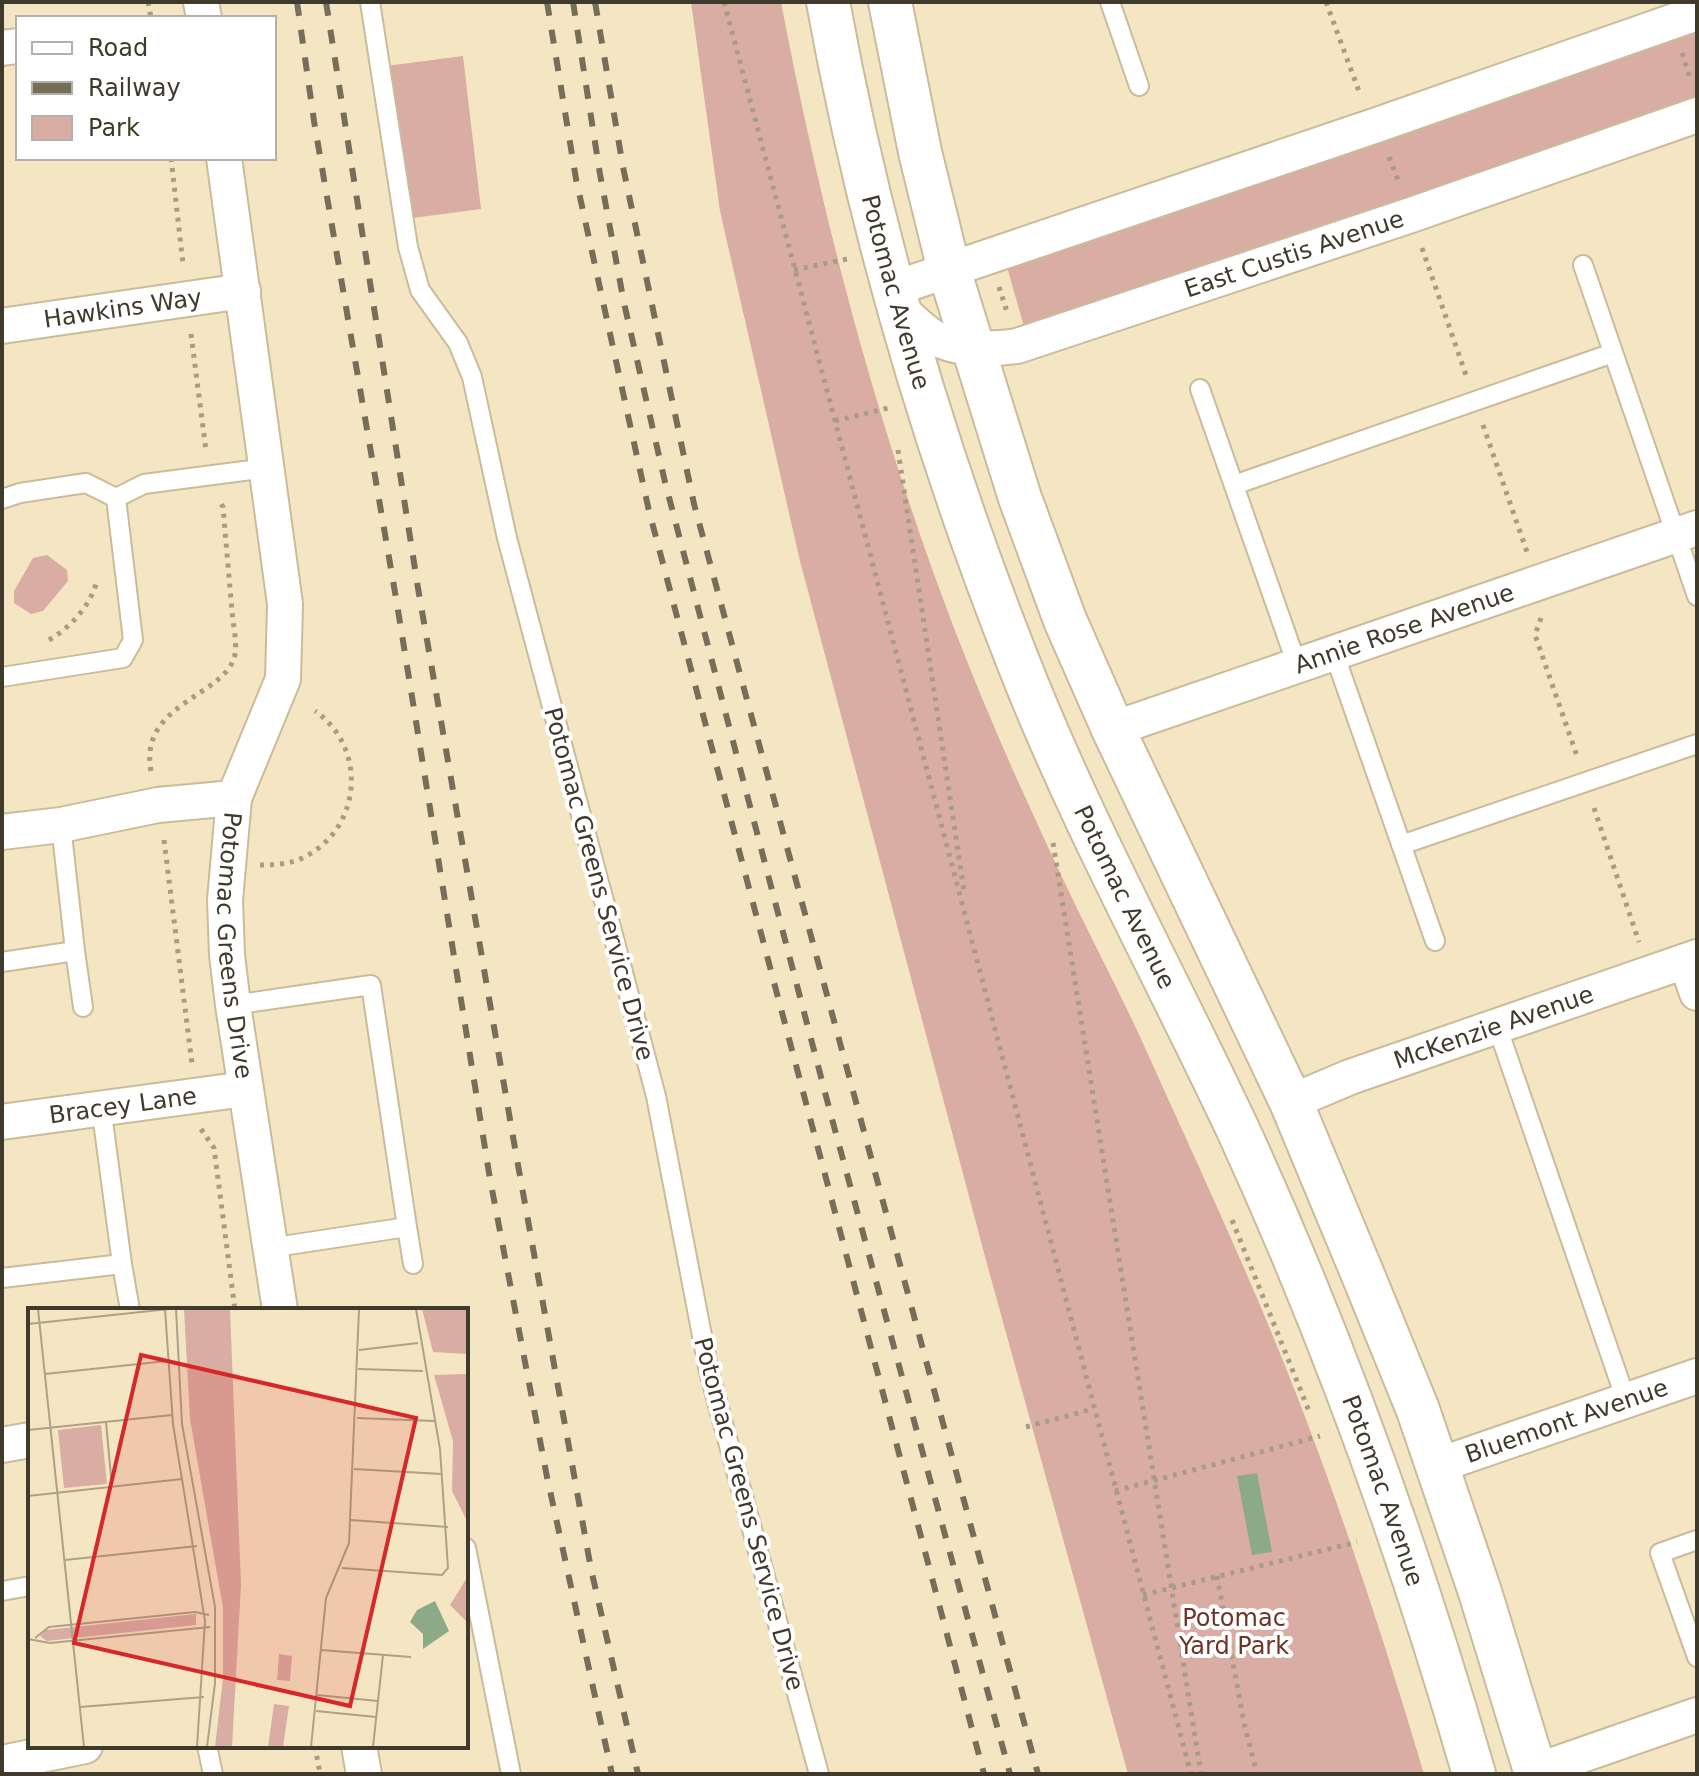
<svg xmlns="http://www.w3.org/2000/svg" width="1699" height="1776" font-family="'DejaVu Sans',sans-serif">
  <rect width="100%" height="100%" fill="#f5e6c3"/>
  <path fill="#d9ada3" d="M 691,2 L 781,2 C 822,217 877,428 956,633 C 991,724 1032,814 1074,902 C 1096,948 1120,993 1141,1039 C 1194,1157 1250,1275 1297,1396 C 1345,1520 1386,1646 1424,1774 L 1128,1774 L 987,1264 L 800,561 L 720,211 Z
    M 1697,29 L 1697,99 L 1025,330 L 1007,267 Z
    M 463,56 L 481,209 L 405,219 L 386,66 Z
    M 47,555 L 67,570 L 68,581 L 43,611 L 31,614 L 14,603 L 14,591 L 33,558 Z"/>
  <path fill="#8caa88" d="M 1257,1473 L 1272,1552 L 1252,1555 L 1237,1476 Z"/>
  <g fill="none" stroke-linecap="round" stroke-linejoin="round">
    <defs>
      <path id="service" d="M 370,2 L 408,247 L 420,290 L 458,343 L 472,377 L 507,538 L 656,1096 L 709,1372 L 819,1774
        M 1110,2 L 1139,86
        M 1583,265 L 1697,596
        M 1200,389 L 1297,665
        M 1234,485 L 1613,353
        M 2,499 L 20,493 L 86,483 L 116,498
        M 1334,653 L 1435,941
        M 2,677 L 123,658 L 133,640 L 116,498 L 144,484 L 267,468
        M 1401,845 L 1697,744
        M 75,951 L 83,1007
        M 2,962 L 75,951 L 61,825
        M 233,1005 L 371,985 L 407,1227 L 269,1248
        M 1497,1026 L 1626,1400
        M 407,1227 L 413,1264
        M 122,1264 L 130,1310
        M 2,1278 L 122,1264 L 101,1106
        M 1697,1540 L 1660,1553 L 1697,1657
        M 466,1548 L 511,1774
        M 2,1591 L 30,1586
        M 207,1746 L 213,1774"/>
      <g id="minor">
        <path d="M 201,2 L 204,18"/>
        <path d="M 2,48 L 18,46"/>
        <path id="s1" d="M 224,158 L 285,604 L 283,679 L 234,798 L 225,900 L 227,955 L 233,1005 L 280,1310"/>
        <path d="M 893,289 L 1377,125 L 1697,13"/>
        <path id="s2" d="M 898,307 C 907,315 916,325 926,332 C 950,351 988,350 1017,346 L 1411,215 L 1697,115"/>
        <path id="s3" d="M 2,326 L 243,291"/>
        <path id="s4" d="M 1113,729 L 1697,528"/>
        <path d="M 2,832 L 61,825 L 158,805 L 234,798"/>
        <path d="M 1686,961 L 1697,993"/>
        <path id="s5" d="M 1291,1102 L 1350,1077 L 1697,957"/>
        <path id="s6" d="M 2,1122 L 245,1089"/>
        <path d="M 2,1445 L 30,1440"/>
        <path id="s7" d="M 1436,1466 L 1697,1376"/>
        <path d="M 359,1746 L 364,1774"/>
        <path d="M 2,1763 L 85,1746"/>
        <path d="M 1536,1771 L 1697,1715"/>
      </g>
      <g id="tertiary">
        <path id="s8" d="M 828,2 C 869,227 933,446 1017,659 C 1080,821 1165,974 1239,1132 C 1334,1339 1411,1555 1474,1774"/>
        <path d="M 890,2 L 920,152 L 949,270 L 1020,498 L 1065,620 L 1113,729 L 1291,1102 L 1363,1275 L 1418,1410 L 1480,1592 L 1536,1774"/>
      </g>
    </defs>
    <use href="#service" stroke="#cabc9a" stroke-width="22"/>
    <use href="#minor" stroke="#cabc9a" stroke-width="38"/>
    <use href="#tertiary" stroke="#cabc9a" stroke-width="46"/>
    <path stroke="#a89d83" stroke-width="5" stroke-dasharray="4 6" stroke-linecap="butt" d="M 148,2 L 151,18
      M 724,2 C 881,592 1035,1183 1191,1774
      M 1326,2 L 1360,94
      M 1682,53 L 1691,81
      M 1389,157 L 1400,185
      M 171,158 L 183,264
      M 1422,248 L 1467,378
      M 794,270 L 847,259
      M 999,287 L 1007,312
      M 191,334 L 206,451
      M 835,421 L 888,408
      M 1483,425 L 1527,552
      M 898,450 L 964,891
      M 1541,618 L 1535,635 L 1577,756
      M 49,640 C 71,627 90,606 97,581
      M 151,771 C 138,702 228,696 235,654 C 237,641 233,624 232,611 C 229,577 226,542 223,507 L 219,499
      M 1594,808 L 1639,942
      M 164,840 L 192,1064
      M 1053,843 L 1201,1774
      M 260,865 C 277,865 294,864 308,855 C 363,824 366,746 315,711
      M 201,1129 L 214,1148 L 235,1310
      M 1232,1220 L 1309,1411
      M 1026,1427 L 1093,1409
      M 1115,1491 L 1320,1436
      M 1217,1576 L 1244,1723 L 1257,1774
      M 1143,1595 L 1357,1542
      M 315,1746 L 320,1774"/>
    <use href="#service" stroke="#fff" stroke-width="18"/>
    <use href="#minor" stroke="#fff" stroke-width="34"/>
    <use href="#tertiary" stroke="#fff" stroke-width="42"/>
    <path stroke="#776e5a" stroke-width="6" stroke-dasharray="14 14" stroke-linecap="butt" d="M 297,2 L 314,121 L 397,604 L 490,1179 L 547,1477 L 612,1774
      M 326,2 L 418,588 L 516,1154 L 591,1569 L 638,1774
      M 547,2 L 576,179 L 649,511 L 984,1774
      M 573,2 L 600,174 L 624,303 L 665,482 L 832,1119 L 1010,1774
      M 595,2 L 623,167 L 694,504 L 1038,1774"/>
  </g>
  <g text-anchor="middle" stroke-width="8" stroke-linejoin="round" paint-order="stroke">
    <g font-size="24" fill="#403a2c" stroke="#fff">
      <text dy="8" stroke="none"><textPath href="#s2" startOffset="424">East Custis Avenue</textPath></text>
      <text dy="8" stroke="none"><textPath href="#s8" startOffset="298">Potomac Avenue</textPath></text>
      <text dy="8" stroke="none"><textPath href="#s3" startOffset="122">Hawkins Way</textPath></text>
      <text dy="8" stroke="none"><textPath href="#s4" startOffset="308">Annie Rose Avenue</textPath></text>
      <text transform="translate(599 884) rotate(75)" y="8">Potomac Greens Service Drive</text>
      <text dy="8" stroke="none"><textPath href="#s8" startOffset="946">Potomac Avenue</textPath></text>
      <text dy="8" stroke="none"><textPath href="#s1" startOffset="802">Potomac Greens Drive</textPath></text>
      <text dy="8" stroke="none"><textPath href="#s5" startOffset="216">McKenzie Avenue</textPath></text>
      <text dy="8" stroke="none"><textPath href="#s6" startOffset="122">Bracey Lane</textPath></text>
      <text dy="8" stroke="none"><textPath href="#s7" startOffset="138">Bluemont Avenue</textPath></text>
      <text dy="8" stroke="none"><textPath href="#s8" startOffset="1594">Potomac Avenue</textPath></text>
      <text transform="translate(749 1514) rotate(75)" y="8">Potomac Greens Service Drive</text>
    </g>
    <g font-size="24" fill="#6f3227" stroke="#fff">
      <text x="1234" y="1626">Potomac<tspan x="1234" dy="28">Yard Park</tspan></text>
    </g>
  </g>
  <g transform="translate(28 1308)">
    <rect width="440" height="440" fill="#f5e6c3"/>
    <path d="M 156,1 L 202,1 L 213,277 L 204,439 L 187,439 L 195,370 L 195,300 L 162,111 ZM 394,1 L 440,1 L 440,46 L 405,44 ZM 440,57 L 440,215 L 424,183 L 425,133 L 406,67 L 438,66 ZM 73,117 L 79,176 L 36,180 L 30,122 ZM 440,268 L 440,334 L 439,314 L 422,297 ZM 168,306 L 168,317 L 19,333 L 12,328 L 18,322 ZM 251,346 L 264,348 L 262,373 L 249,372 ZM 246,396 L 261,398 L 255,439 L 240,439 Z" fill="#d9ada3"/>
    <path d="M 407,293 L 421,323 L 395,341 L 395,326 L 382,314 L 389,302 Z" fill="#8caa88"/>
    <path fill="none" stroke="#ada187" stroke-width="2" d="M 10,1 L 56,439M 137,1 L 145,116 L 177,313 L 169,439M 148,1 L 154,116 L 187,299 L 187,375 L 179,439M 0,16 L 141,1M 331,42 L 390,35M 330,61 L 395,63M 17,66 L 139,53M 329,110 L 407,113M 78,114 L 84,179M 0,122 L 144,107M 326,161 L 414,166M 0,188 L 154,171M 323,212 L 420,219M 37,252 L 169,238M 314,260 L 414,267 L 420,260 L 412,141 L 388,1M 7,330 L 21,319 L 167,304 L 181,307M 0,331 L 22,335 L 182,319M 293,342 L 383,349M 289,387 L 350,393M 52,399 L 176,389M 288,403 L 348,409M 283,439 L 298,290 L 321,235 L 331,1M 345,439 L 355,347"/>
    <path fill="#d62828" fill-opacity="0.15" stroke="#d62828" stroke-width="4" d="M 113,47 L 388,110 L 322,398 L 46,335 Z"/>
    <rect width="440" height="440" fill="none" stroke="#403a2c" stroke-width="4"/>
  </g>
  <rect width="1699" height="1776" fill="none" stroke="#403a2c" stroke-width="8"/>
  <rect x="16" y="16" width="260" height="144" fill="#ffffff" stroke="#b3b0ab" stroke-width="2"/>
  <rect x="32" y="42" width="40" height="12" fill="#ffffff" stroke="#b3b0ab" stroke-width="2"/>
  <text x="88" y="56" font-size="24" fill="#403a2c">Road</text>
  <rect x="32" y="82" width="40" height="12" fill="#776e5a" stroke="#b3b0ab" stroke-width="2"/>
  <text x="88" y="96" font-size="24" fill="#403a2c">Railway</text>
  <rect x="32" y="116" width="40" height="24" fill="#d9ada3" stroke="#b3b0ab" stroke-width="2"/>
  <text x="88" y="136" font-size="24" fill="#403a2c">Park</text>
</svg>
